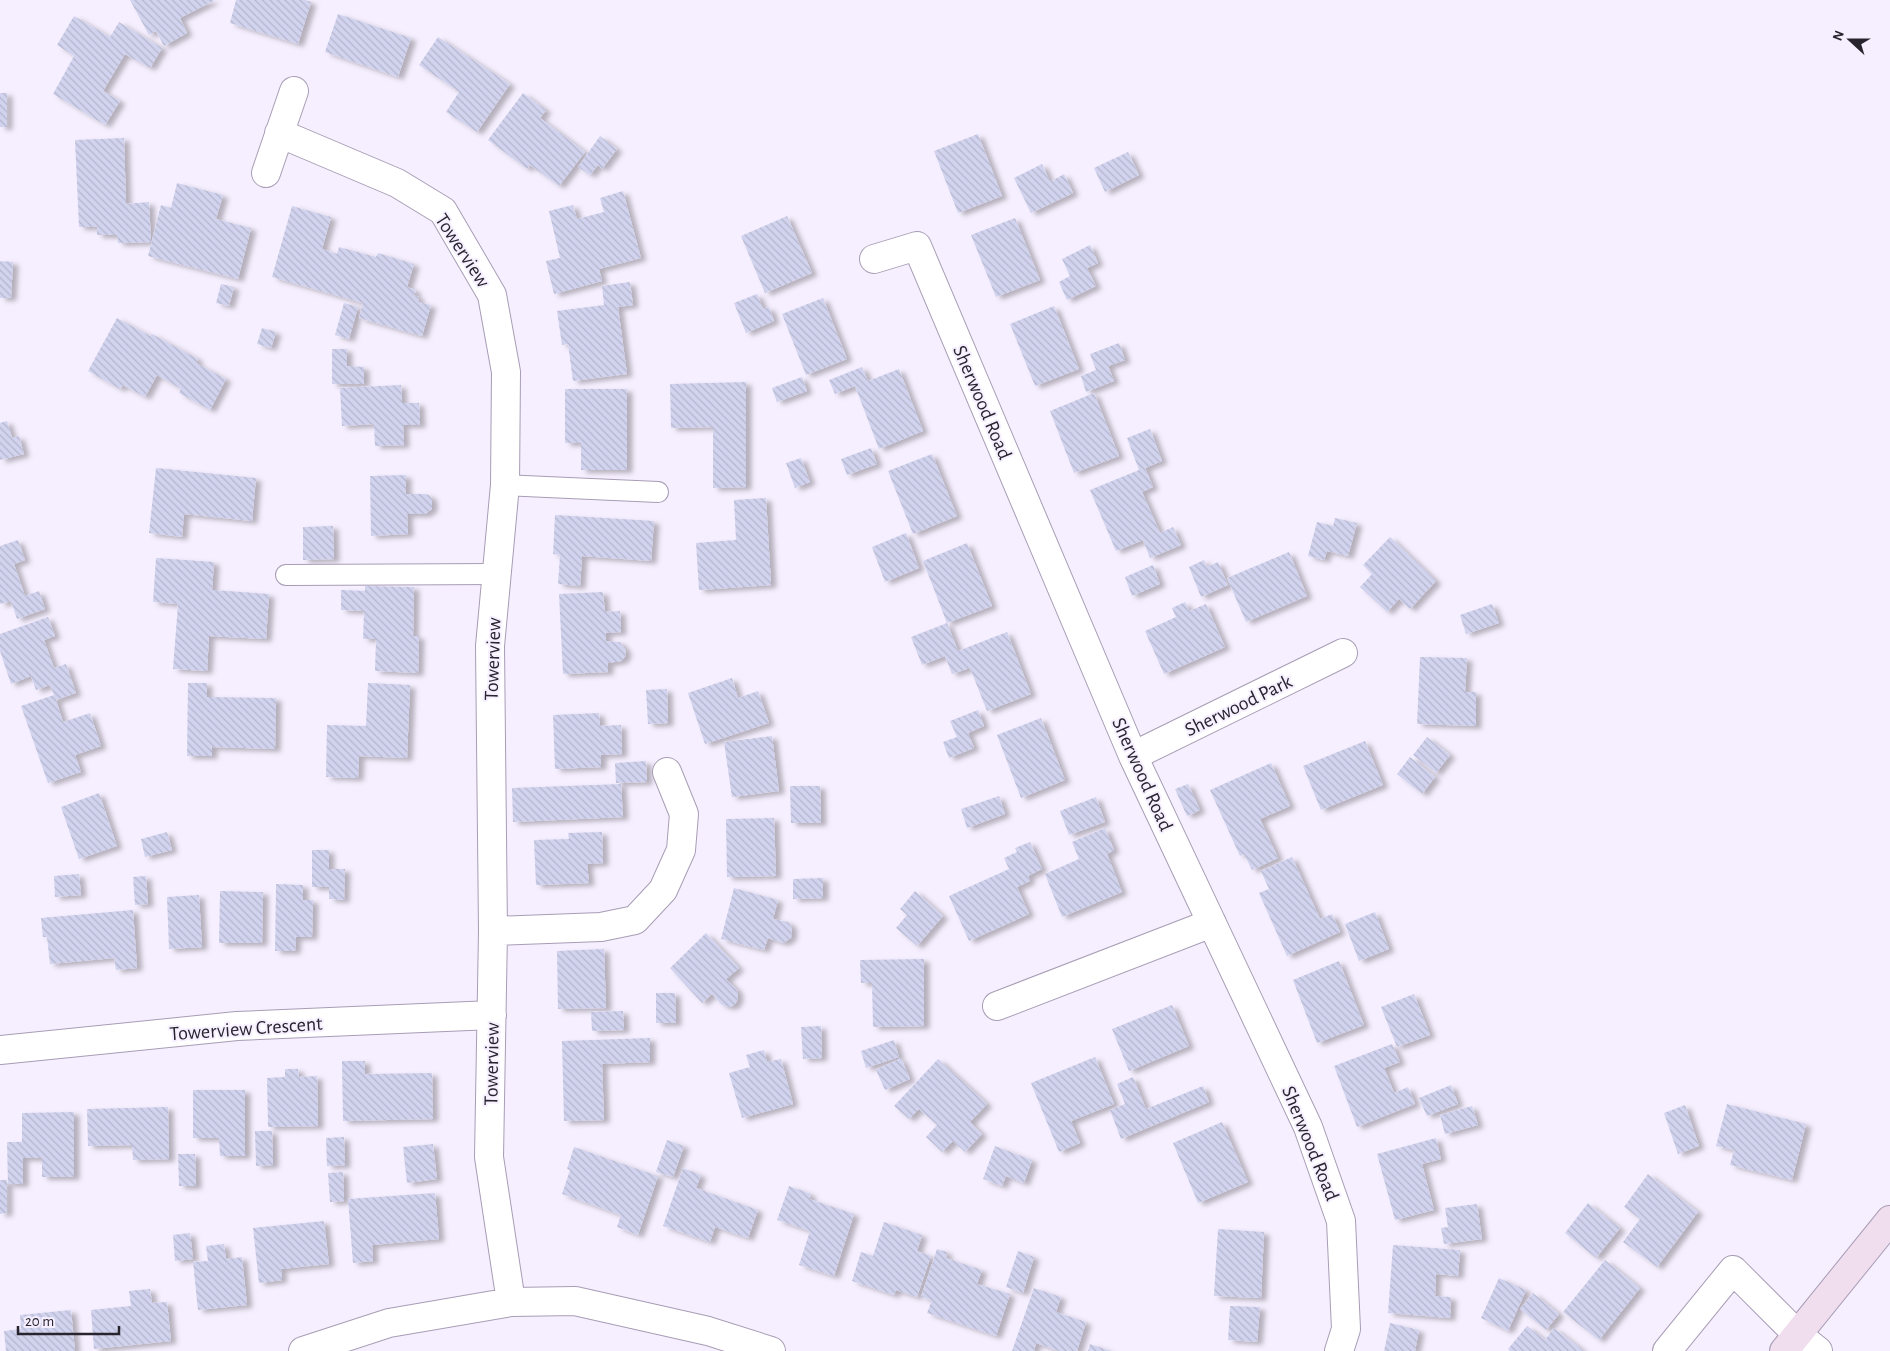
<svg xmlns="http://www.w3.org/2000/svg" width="1890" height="1351" font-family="'Alegreya Sans',sans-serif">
  <defs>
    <pattern id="building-back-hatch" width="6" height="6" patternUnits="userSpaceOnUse" patternTransform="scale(1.25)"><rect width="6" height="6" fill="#d2d4ef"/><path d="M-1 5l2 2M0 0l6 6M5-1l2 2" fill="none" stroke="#b4b6cd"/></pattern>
    <filter id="shadow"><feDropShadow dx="5.5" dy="3" stdDeviation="2.5" flood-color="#0004"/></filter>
  </defs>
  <rect width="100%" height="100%" fill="#f6efff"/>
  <path fill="url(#building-back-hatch)" filter="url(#shadow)" d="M 130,0 L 215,0 L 180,18 L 187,33 L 164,46 L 156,31 L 149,35 Z
    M 236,0 L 305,0 L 311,2 L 298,44 L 230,23 Z
    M 338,14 L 411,38 L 398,77 L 325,52 Z
    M 74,16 L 110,37 L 119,22 L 162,48 L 150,68 L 125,54 L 103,91 L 120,101 L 105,125 L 53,94 L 74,56 L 57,45 Z
    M 438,37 L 510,84 L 477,132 L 446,112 L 459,92 L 419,65 Z
    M 0,93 L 7,93 L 7,127 L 0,127 Z
    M 523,93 L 546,110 L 540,118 L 585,152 L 559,186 L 530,165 L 527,169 L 488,140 Z
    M 978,134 L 1002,196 L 958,213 L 934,151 Z
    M 600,136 L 617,149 L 602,169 L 598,165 L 590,175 L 578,167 Z
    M 124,138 L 126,204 L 149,202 L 151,242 L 118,243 L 117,235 L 97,235 L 97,227 L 79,227 L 75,140 Z
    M 1128,152 L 1139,175 L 1105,192 L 1094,168 Z
    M 1042,164 L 1050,182 L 1064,174 L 1073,193 L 1031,213 L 1014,178 Z
    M 177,183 L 223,195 L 216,219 L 251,228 L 238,279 L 148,256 L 161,205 L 171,208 Z
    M 623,191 L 641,258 L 599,269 L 602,281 L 554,294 L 546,261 L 560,258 L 549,211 L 573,205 L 577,219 L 604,212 L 600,198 Z
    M 292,206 L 331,217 L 322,249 L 337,254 L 339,247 L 376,257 L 378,253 L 414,264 L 407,287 L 416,290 L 414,295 L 419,297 L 418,302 L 431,305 L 422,336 L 359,318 L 363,303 L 272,277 Z
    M 787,216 L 812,273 L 765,293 L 741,236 Z
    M 1015,218 L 1040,280 L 996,297 L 971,235 Z
    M 1090,245 L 1098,263 L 1087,268 L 1096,286 L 1067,300 L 1059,282 L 1070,276 L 1062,259 Z
    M 0,261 L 13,262 L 11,298 L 0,298 Z
    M 630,282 L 633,305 L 618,307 L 627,374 L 573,381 L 568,344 L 562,345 L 557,311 L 604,305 L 602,286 Z
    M 221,284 L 234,287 L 229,306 L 216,303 Z
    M 757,294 L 763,309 L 769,307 L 774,321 L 746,333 L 734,303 Z
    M 823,298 L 847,359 L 806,375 L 782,314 Z
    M 344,303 L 358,307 L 349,339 L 335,335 Z
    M 1054,306 L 1079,369 L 1035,386 L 1010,324 Z
    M 117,318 L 150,336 L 152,334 L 198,359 L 196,363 L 226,379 L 210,410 L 179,393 L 181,389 L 157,375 L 145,397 L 123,385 L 120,389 L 88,371 Z
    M 262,328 L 276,332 L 271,348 L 257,344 Z
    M 1119,343 L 1125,360 L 1108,366 L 1114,381 L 1086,392 L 1081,376 L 1096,370 L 1090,354 Z
    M 332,349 L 347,349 L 347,366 L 364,367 L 364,384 L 332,384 Z
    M 862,367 L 868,381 L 899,369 L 923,431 L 879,449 L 855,386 L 835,394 L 829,380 Z
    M 802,377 L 807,391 L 777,402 L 772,388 Z
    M 746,382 L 746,487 L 713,488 L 713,427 L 671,428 L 670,384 Z
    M 401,385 L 402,403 L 419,403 L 420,425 L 403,425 L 404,445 L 375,446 L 374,424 L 342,426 L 340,388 Z
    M 565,389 L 627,389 L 627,470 L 581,470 L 581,443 L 565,443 Z
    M 1094,393 L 1119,456 L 1074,473 L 1050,411 Z
    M 7,421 L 12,438 L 19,436 L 24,454 L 0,460 L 0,423 Z
    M 1150,429 L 1162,461 L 1145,468 L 1153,487 L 1142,492 L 1160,533 L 1173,527 L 1181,545 L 1150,558 L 1143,540 L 1116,551 L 1090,490 L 1139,470 L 1127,438 Z
    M 871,448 L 877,464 L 847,475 L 841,459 Z
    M 932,454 L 957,516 L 913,534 L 888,471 Z
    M 801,458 L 810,482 L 795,488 L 786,463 Z
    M 156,468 L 256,478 L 252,521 L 184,514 L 182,537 L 149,533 Z
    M 406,475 L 406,494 L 424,494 L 429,495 L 432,499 L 432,509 L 425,514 L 407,514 L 408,534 L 371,536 L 370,476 Z
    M 766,498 L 771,585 L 699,590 L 696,543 L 736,540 L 734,500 Z
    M 555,515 L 654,521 L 651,561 L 582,556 L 580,586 L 558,584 L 560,555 L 553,554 Z
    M 1335,518 L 1357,523 L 1348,556 L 1327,551 L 1324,560 L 1308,556 L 1317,522 L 1333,526 Z
    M 333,526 L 334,559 L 303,560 L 303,527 Z
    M 906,533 L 919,568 L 885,582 L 872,547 Z
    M 1390,537 L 1436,581 L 1410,609 L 1399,599 L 1387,612 L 1360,587 L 1372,574 L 1363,565 Z
    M 18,540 L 25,560 L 14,564 L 25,596 L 39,591 L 45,609 L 17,619 L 11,601 L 0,604 L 0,546 Z
    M 967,543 L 992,606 L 947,623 L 923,561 Z
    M 1289,552 L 1307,596 L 1246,622 L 1227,578 Z
    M 156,558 L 214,562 L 212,590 L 269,594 L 266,639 L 209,636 L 207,671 L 173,669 L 178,604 L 153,602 Z
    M 1204,560 L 1207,567 L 1218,562 L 1228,585 L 1201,597 L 1189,567 Z
    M 1153,565 L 1160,584 L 1132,596 L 1125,577 Z
    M 365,586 L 414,587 L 413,636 L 419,636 L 418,673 L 375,671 L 376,639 L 363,639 L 364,611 L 341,610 L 341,590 L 365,591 Z
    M 603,592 L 605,612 L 620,611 L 621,632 L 606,633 L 606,641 L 620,642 L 626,651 L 625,657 L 621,661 L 608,663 L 608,672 L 563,674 L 559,594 Z
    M 1185,602 L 1189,611 L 1206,604 L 1225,647 L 1164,674 L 1145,631 L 1176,617 L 1172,608 Z
    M 1492,604 L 1499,623 L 1466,634 L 1460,615 Z
    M 48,617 L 55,636 L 44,640 L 54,668 L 66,664 L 76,693 L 56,700 L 63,722 L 90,713 L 101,746 L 75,755 L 81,772 L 48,783 L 21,706 L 54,695 L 50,685 L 36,690 L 31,676 L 11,684 L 0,651 L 0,634 Z
    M 947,623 L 958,651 L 1007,632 L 1031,694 L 987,711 L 970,668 L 952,674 L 945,656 L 922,665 L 911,637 Z
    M 1420,657 L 1467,658 L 1465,692 L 1476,692 L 1476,726 L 1417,724 Z
    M 732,678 L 738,698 L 758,691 L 769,723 L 705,744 L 688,693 Z
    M 188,683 L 207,683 L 207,697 L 276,698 L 275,749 L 212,747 L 212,756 L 187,756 Z
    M 368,683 L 410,685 L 407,758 L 359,756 L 358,778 L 326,777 L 327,725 L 366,726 Z
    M 667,689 L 668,723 L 648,724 L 646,690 Z
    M 978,710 L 984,726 L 968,733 L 974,748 L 949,758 L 943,742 L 957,737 L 950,721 Z
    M 599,713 L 600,726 L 621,725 L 622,754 L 601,755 L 601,767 L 555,769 L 553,715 Z
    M 1041,718 L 1065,780 L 1021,798 L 997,735 Z
    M 772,736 L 779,791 L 732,797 L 724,742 Z
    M 1427,737 L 1450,755 L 1436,773 L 1413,755 Z
    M 1365,741 L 1383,785 L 1321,810 L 1303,766 Z
    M 1410,757 L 1435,777 L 1422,794 L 1397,774 Z
    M 646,761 L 647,782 L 616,783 L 615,763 Z
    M 1271,763 L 1290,806 L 1260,819 L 1278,858 L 1252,870 L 1244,854 L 1240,856 L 1210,790 Z
    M 621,784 L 623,817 L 513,822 L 512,788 Z
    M 1188,784 L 1200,810 L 1187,816 L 1175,789 Z
    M 790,786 L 820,786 L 821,823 L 791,823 Z
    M 99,793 L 117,846 L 79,859 L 61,807 Z
    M 999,796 L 1005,814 L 967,828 L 961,809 Z
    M 1096,797 L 1105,822 L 1069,835 L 1060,811 Z
    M 774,818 L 776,876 L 727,877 L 726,819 Z
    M 1105,828 L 1114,850 L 1107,854 L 1122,892 L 1062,917 L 1045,874 L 1079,859 L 1072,842 Z
    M 167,832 L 172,850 L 145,857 L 141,839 Z
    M 602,832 L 603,863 L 587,864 L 589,883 L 536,885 L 534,840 L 569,839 L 568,833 Z
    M 1030,842 L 1042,869 L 1028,876 L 1030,881 L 1017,887 L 1029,914 L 969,941 L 949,896 L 1009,869 L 1004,858 L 1017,852 L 1015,848 Z
    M 312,850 L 329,850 L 329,869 L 345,869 L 344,900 L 329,899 L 329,887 L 312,887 Z
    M 1292,857 L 1320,919 L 1332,914 L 1340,932 L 1287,956 L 1259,893 L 1269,889 L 1261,871 Z
    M 79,874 L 81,895 L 55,897 L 54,876 Z
    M 146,876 L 148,904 L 135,905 L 133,877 Z
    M 823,878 L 823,898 L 793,899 L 793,879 Z
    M 276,884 L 303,885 L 303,900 L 313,900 L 312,937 L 296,937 L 295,951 L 275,951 Z
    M 734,888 L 778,900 L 773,919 L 788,922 L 792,927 L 791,938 L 783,943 L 768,938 L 764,950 L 721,939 Z
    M 220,891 L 263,892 L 262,943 L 219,943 Z
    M 915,891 L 943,916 L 917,946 L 896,928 L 907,915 L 900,909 Z
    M 199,895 L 202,947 L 169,949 L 167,897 Z
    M 133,910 L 137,968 L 116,970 L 114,958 L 50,964 L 47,937 L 43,937 L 41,918 Z
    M 1375,912 L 1389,949 L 1359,961 L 1345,924 Z
    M 706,933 L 739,968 L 726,979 L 737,990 L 738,995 L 737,1001 L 734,1005 L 730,1007 L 722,1005 L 712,994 L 702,1003 L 670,968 Z
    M 604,949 L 606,1008 L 558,1009 L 557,951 Z
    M 924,959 L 924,1026 L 873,1027 L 872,983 L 861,983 L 860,960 Z
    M 1339,961 L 1364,1025 L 1317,1043 L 1293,980 Z
    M 656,993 L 675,993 L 676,1023 L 656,1023 Z
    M 1414,994 L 1430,1035 L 1397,1047 L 1381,1007 Z
    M 1172,1005 L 1189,1046 L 1129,1071 L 1112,1029 Z
    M 623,1011 L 624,1030 L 592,1031 L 591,1012 Z
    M 821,1026 L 822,1058 L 803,1059 L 801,1027 Z
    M 650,1038 L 650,1062 L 602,1064 L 604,1120 L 564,1121 L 562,1041 Z
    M 894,1040 L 899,1057 L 866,1068 L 861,1051 Z
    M 1392,1044 L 1400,1062 L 1384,1068 L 1389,1080 L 1394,1093 L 1408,1087 L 1415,1104 L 1357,1127 L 1334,1066 Z
    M 764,1050 L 767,1062 L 781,1059 L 793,1104 L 742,1118 L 729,1073 L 750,1067 L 746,1055 Z
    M 1095,1057 L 1114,1104 L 1071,1121 L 1080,1143 L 1059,1152 L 1031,1083 Z
    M 901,1058 L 910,1079 L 885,1090 L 876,1070 Z
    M 938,1059 L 987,1104 L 970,1122 L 982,1134 L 965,1152 L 953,1141 L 942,1152 L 926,1137 L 937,1125 L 919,1109 L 909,1119 L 894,1106 Z
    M 342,1061 L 365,1061 L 365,1074 L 432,1073 L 433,1119 L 343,1121 Z
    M 285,1069 L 298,1069 L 299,1077 L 317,1076 L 318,1126 L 268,1127 L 267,1078 L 285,1077 Z
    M 1133,1077 L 1146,1109 L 1203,1086 L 1209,1102 L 1121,1139 L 1110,1110 L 1125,1104 L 1117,1084 Z
    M 1451,1085 L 1458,1104 L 1427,1116 L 1419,1098 Z
    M 193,1090 L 245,1090 L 245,1156 L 220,1156 L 219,1138 L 193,1138 Z
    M 1727,1104 L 1806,1124 L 1792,1180 L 1730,1165 L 1734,1150 L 1716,1146 Z
    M 1685,1105 L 1699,1146 L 1678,1154 L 1664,1113 Z
    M 1472,1106 L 1478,1125 L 1445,1134 L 1440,1115 Z
    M 168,1107 L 169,1159 L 133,1160 L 132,1145 L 88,1146 L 87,1109 Z
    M 74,1112 L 74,1177 L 42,1177 L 42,1158 L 23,1158 L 23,1184 L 8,1184 L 7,1142 L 22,1142 L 22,1113 Z
    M 1222,1122 L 1248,1182 L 1198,1203 L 1173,1143 Z
    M 255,1131 L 272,1131 L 273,1165 L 256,1166 Z
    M 344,1137 L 345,1165 L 327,1166 L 326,1138 Z
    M 1436,1138 L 1441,1159 L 1422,1164 L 1434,1210 L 1395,1220 L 1377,1154 Z
    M 667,1140 L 684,1146 L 673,1177 L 656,1172 Z
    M 433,1144 L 437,1179 L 407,1183 L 403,1147 Z
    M 995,1146 L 1032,1160 L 1024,1183 L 1006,1176 L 1002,1186 L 983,1179 Z
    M 574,1147 L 658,1176 L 638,1235 L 617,1227 L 621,1215 L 562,1194 L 570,1170 L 567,1169 Z
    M 178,1154 L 195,1154 L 196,1186 L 179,1186 Z
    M 683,1168 L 701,1175 L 696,1188 L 758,1210 L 748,1238 L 715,1227 L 710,1242 L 663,1226 Z
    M 343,1172 L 344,1201 L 330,1202 L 328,1173 Z
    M 1648,1174 L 1698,1212 L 1657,1267 L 1623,1242 L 1640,1219 L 1624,1207 Z
    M 0,1180 L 7,1180 L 7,1213 L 0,1214 Z
    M 789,1186 L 811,1194 L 809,1199 L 854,1214 L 834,1276 L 799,1265 L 810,1231 L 777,1220 Z
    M 435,1193 L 439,1239 L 372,1245 L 373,1261 L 353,1263 L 348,1199 Z
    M 1588,1203 L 1620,1228 L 1596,1258 L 1565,1233 Z
    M 1477,1204 L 1482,1239 L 1444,1244 L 1441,1228 L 1448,1227 L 1445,1208 Z
    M 324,1221 L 329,1264 L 281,1269 L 282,1280 L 259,1283 L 253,1228 Z
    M 884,1222 L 922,1235 L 917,1251 L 931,1256 L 917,1297 L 896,1290 L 894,1295 L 852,1281 L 861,1252 L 873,1256 Z
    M 1218,1229 L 1264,1232 L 1261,1298 L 1214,1296 Z
    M 190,1233 L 193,1259 L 175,1261 L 173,1235 Z
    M 224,1244 L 226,1259 L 242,1257 L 247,1305 L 198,1310 L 193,1262 L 208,1261 L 206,1246 Z
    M 1393,1245 L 1460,1250 L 1458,1276 L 1436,1274 L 1435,1296 L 1451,1297 L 1450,1318 L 1388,1313 Z
    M 937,1249 L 947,1252 L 946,1258 L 982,1270 L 977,1284 L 1010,1294 L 996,1336 L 927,1313 L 932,1300 L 921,1297 Z
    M 1018,1251 L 1034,1257 L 1023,1293 L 1006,1287 Z
    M 1605,1260 L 1640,1288 L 1599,1340 L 1563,1312 Z
    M 1499,1278 L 1526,1290 L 1508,1331 L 1481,1318 Z
    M 1034,1288 L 1061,1297 L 1056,1312 L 1086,1322 L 1077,1351 L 1059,1351 L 1036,1343 L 1034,1351 L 1012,1351 Z
    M 150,1289 L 152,1303 L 167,1302 L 171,1341 L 94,1349 L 91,1310 L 131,1306 L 129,1291 Z
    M 1533,1293 L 1559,1314 L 1546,1330 L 1520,1309 Z
    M 1230,1306 L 1260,1307 L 1257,1342 L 1228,1340 Z
    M 71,1310 L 75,1351 L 6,1351 L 4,1331 L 21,1329 L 20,1315 Z
    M 1390,1323 L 1419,1330 L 1415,1351 L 1384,1351 Z
    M 1527,1326 L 1545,1340 L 1554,1328 L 1584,1351 L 1510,1351 L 1508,1349 Z
    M 1090,1344 L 1111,1351 L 1088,1351 Z"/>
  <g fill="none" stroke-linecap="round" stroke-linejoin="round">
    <defs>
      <path id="service" d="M 505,485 L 658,492
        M 286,575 L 497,574"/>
      <path id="minor" d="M 279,133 L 397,183 L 443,211 L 492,295 L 506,372 L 505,485 L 490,646 L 493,931 L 489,1157 L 511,1302
        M 266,173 L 294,91
        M 874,259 L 917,246 L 1133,756 L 1308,1127 L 1341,1221 L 1346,1329 L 1339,1351
        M 1133,756 L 1343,653
        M 493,931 L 601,927 L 635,920 L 663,890 L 681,850 L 684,814 L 667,772
        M 997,1006 L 1212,923
        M 0,1050 L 237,1026 L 492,1015
        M 303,1351 L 389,1323 L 511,1302 L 575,1301 L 708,1331 L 771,1351
        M 1667,1351 L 1733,1270 L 1798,1335"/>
      <path id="tertiary" d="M 1798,1335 L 1818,1351"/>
      <path id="secondary" d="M 1784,1351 L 1890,1220"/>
    </defs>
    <use href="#service" stroke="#a89db5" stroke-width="22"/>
    <use href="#minor" stroke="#a89db5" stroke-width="30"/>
    <use href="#tertiary" stroke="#a89db5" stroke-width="30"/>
    <use href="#secondary" stroke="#a89db5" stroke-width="30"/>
    <use href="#service" stroke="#fff" stroke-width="20"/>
    <use href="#minor" stroke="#fff" stroke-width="28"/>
    <use href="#tertiary" stroke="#fff" stroke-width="28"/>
    <use href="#secondary" stroke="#f0deef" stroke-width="28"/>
  </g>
  <g text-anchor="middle" stroke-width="4" stroke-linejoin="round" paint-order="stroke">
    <g font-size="20" fill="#28242d" stroke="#f6efff">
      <text transform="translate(463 250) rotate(57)" y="7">Towerview</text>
      <text transform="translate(983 402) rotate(67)" y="7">Sherwood Road</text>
      <text transform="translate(492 659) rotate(-88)" y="7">Towerview</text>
      <text transform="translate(1238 705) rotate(-26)" y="7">Sherwood Park</text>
      <text transform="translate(1143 774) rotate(66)" y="7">Sherwood Road</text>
      <text transform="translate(246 1028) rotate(-4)" y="7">Towerview Crescent</text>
      <text transform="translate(491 1064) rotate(-89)" y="7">Towerview</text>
      <text transform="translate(1311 1143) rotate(68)" y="7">Sherwood Road</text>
    </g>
  </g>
  <g transform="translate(1850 40) rotate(291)" stroke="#f6efff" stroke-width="4" paint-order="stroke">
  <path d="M0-4L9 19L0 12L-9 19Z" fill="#28242d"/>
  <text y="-8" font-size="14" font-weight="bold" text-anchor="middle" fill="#28242d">N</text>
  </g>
  <path d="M18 1326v8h101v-8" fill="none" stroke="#28242d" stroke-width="2.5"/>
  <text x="25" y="1326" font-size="15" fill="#28242d" stroke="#f6efff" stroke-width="4" paint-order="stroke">20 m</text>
</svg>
